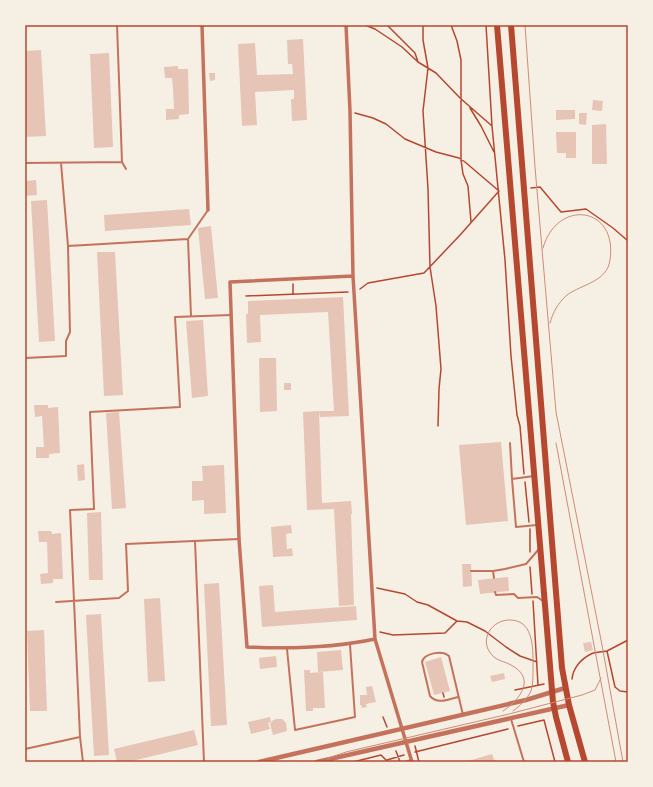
<svg xmlns="http://www.w3.org/2000/svg" width="653" height="787" font-family="'Nunito Sans',sans-serif">
  <rect width="100%" height="100%" fill="#f6efe4"/>
  <path fill="#e6c5b7" d="M 303,39 L 307,120 L 292,121 L 291,99 L 294,99 L 294,90 L 255,92 L 257,125 L 242,126 L 238,44 L 255,43 L 257,75 L 293,74 L 292,64 L 288,64 L 287,40 Z
    M 41,50 L 46,136 L 25,137 L 25,51 Z
    M 109,53 L 113,147 L 94,148 L 90,54 Z
    M 178,66 L 178,69 L 188,69 L 189,114 L 179,115 L 179,119 L 166,120 L 166,109 L 174,109 L 173,89 L 172,78 L 165,78 L 164,67 Z
    M 209,73 L 215,73 L 215,80 L 210,81 Z
    M 593,100 L 603,101 L 602,111 L 592,110 Z
    M 556,110 L 575,110 L 575,119 L 556,120 Z
    M 579,113 L 587,113 L 586,125 L 579,124 Z
    M 606,124 L 607,164 L 592,164 L 592,125 Z
    M 556,132 L 576,132 L 576,158 L 566,158 L 566,153 L 557,153 Z
    M 36,180 L 37,195 L 25,196 L 25,181 Z
    M 47,200 L 55,341 L 39,342 L 31,201 Z
    M 189,209 L 191,225 L 105,231 L 104,215 Z
    M 211,226 L 218,298 L 205,299 L 198,228 Z
    M 97,252 L 115,252 L 123,395 L 104,396 Z
    M 343,297 L 349,416 L 320,417 L 319,411 L 334,411 L 328,312 L 260,315 L 261,342 L 247,343 L 246,314 L 248,314 L 248,301 Z
    M 203,320 L 208,396 L 192,398 L 186,321 Z
    M 259,358 L 276,358 L 277,411 L 260,412 Z
    M 284,383 L 291,383 L 291,390 L 284,390 Z
    M 34,405 L 48,405 L 48,408 L 58,407 L 60,453 L 49,454 L 49,458 L 36,458 L 36,447 L 44,447 L 42,416 L 35,417 Z
    M 319,411 L 322,503 L 351,501 L 352,514 L 351,514 L 354,605 L 339,606 L 334,509 L 307,510 L 303,412 Z
    M 119,412 L 126,508 L 112,509 L 106,413 Z
    M 501,442 L 508,521 L 466,525 L 459,445 Z
    M 84,464 L 85,480 L 78,481 L 77,465 Z
    M 224,465 L 226,513 L 204,514 L 204,500 L 192,501 L 192,481 L 203,481 L 202,466 Z
    M 101,512 L 103,580 L 89,580 L 87,513 Z
    M 291,525 L 292,533 L 286,534 L 287,549 L 292,548 L 293,556 L 273,557 L 271,527 Z
    M 38,531 L 51,531 L 52,534 L 61,533 L 63,579 L 53,579 L 53,583 L 41,584 L 40,574 L 48,573 L 47,542 L 39,542 Z
    M 462,564 L 471,564 L 472,586 L 463,587 Z
    M 508,577 L 509,591 L 480,594 L 478,580 Z
    M 219,583 L 227,725 L 211,726 L 204,584 Z
    M 273,585 L 275,612 L 356,606 L 357,620 L 262,627 L 259,586 Z
    M 160,598 L 165,681 L 148,682 L 144,599 Z
    M 101,614 L 109,755 L 94,756 L 86,615 Z
    M 44,630 L 47,711 L 30,711 L 27,631 Z
    M 591,642 L 593,650 L 585,652 L 583,643 Z
    M 341,650 L 343,670 L 318,672 L 317,652 Z
    M 276,656 L 277,667 L 260,669 L 259,658 Z
    M 441,657 L 450,691 L 434,695 L 425,662 Z
    M 304,670 L 310,670 L 310,673 L 323,672 L 325,708 L 313,708 L 313,711 L 306,711 Z
    M 504,673 L 505,679 L 492,682 L 490,676 Z
    M 372,686 L 376,702 L 366,704 L 367,707 L 362,708 L 361,705 L 360,705 L 360,695 L 367,695 L 366,687 Z
    M 270,717 L 271,722 L 268,723 L 270,729 L 251,734 L 248,722 Z
    M 277,719 L 282,719 L 286,723 L 287,731 L 273,735 L 270,724 L 273,720 Z
    M 194,730 L 198,745 L 128,762 L 117,762 L 114,749 Z
    M 492,754 L 495,762 L 465,762 Z"/>
  <g fill="none" stroke-linecap="round" stroke-linejoin="round">
    <path stroke="#b5482f" stroke-width="1.5" d="M 365,25 L 375,29 L 402,47 L 418,62 L 436,73 L 460,98 L 492,126
      M 387,25 L 415,53 L 418,62
      M 423,25 L 423,40 L 428,68 L 423,111 L 428,189 L 430,267 L 436,306 L 441,369 L 439,389 L 438,426
      M 451,25 L 457,41 L 461,60 L 461,160 L 463,174 L 468,186 L 471,222
      M 486,25 L 492,126 L 505,260 L 511,356 L 517,415 L 520,426 L 524,474
      M 470,108 L 481,126 L 494,152
      M 355,113 L 373,118 L 386,124 L 405,139 L 436,152 L 459,158 L 465,162 L 499,191
      M 531,188 L 540,187 L 561,212 L 586,209 L 613,228 L 628,241
      M 293,284 L 293,294
      M 360,289 L 368,283 L 424,273 L 461,234 L 499,191
      M 246,296 L 348,292
      M 525,482 L 529,522
      M 530,529 L 530,552
      M 530,567 L 532,594
      M 377,588 L 405,594 L 417,602 L 428,605 L 457,621 L 467,622 L 485,631 L 506,647 L 520,656 L 537,662
      M 533,601 L 538,685
      M 380,632 L 393,635 L 445,633 L 457,621
      M 607,651 L 628,640
      M 572,679 C 573,668 581,659 591,654 C 595,652 602,652 607,651 L 615,687 L 620,691 L 628,692
      M 515,690 L 544,684
      M 443,693 L 444,697
      M 383,717 L 387,727
      M 518,726 L 544,720 L 555,762
      M 415,746 L 419,762
      M 396,751 L 400,762
      M 415,752 L 508,729
      M 387,760 L 404,755
      M 353,762 L 381,755 L 388,762"/>
    <path stroke="#c5725c" stroke-width="2" d="M 117,25 L 122,162
      M 25,163 L 122,162 L 126,169
      M 68,246 L 188,239
      M 191,316 L 188,239 L 208,210
      M 25,358 L 66,356 L 66,341 L 70,332 L 68,246 L 61,163
      M 510,443 L 512,479 L 534,476
      M 512,479 L 516,527 L 537,525
      M 195,541 L 204,762
      M 471,571 L 493,571
      M 494,578 L 493,571 L 505,569 L 526,564 L 539,549
      M 495,592 L 496,595 L 514,594 L 518,598 L 537,597 L 543,601
      M 56,602 L 119,598 L 128,591 L 126,544 L 239,539
      M 287,649 L 295,730 L 355,717 L 350,645
      M 458,697 C 448,699 438,705 430,696 L 422,662 C 424,653 442,650 449,656 L 463,715
      M 511,719 L 524,762
      M 25,749 L 80,737
      M 83,762 L 80,737 L 70,510 L 94,509 L 90,412 L 180,407 L 175,317 L 231,315
      M 405,762 L 411,760"/>
    <path stroke="#c5725c" stroke-width="3.5" d="M 202,25 L 208,210
      M 346,25 L 350,111 L 353,276 L 375,639 L 412,762
      M 353,276 L 230,282 L 239,539 L 247,647 C 290,649 333,648 375,639"/>
    <path stroke="#c5725c" stroke-width="4.5" d="M 259,762 L 526,700 L 565,688
      M 317,762 L 569,705"/>
    <path stroke="#b5482f" stroke-width="6" d="M 497,25 L 553,702 L 556,717 L 568,762
      M 511,25 L 562,668 L 569,705 L 585,762"/>
    <path stroke="#cf8b77" stroke-width="1" d="M 525,25 L 535,167 L 556,412 L 602,645 L 623,762
      M 543,248 C 557,198 618,206 610,260 C 607,282 582,284 567,295 C 558,303 553,312 550,323
      M 556,443 L 616,762
      M 503,711 C 521,699 536,678 511,665 C 504,661 497,661 492,655 C 478,640 492,619 511,620 C 535,621 533,652 533,670 C 533,677 533,685 531,691 C 527,699 520,706 513,711
      M 325,762 L 331,757 L 346,752 L 509,714 L 582,695 L 595,690 L 601,678"/>
  </g>
  <rect width="653" height="787" fill="none" stroke="#f6efe4" stroke-width="52"/>
  <rect x="26" y="26" width="601" height="735" fill="none" stroke="#b5482f" stroke-width="1.5"/>
</svg>
